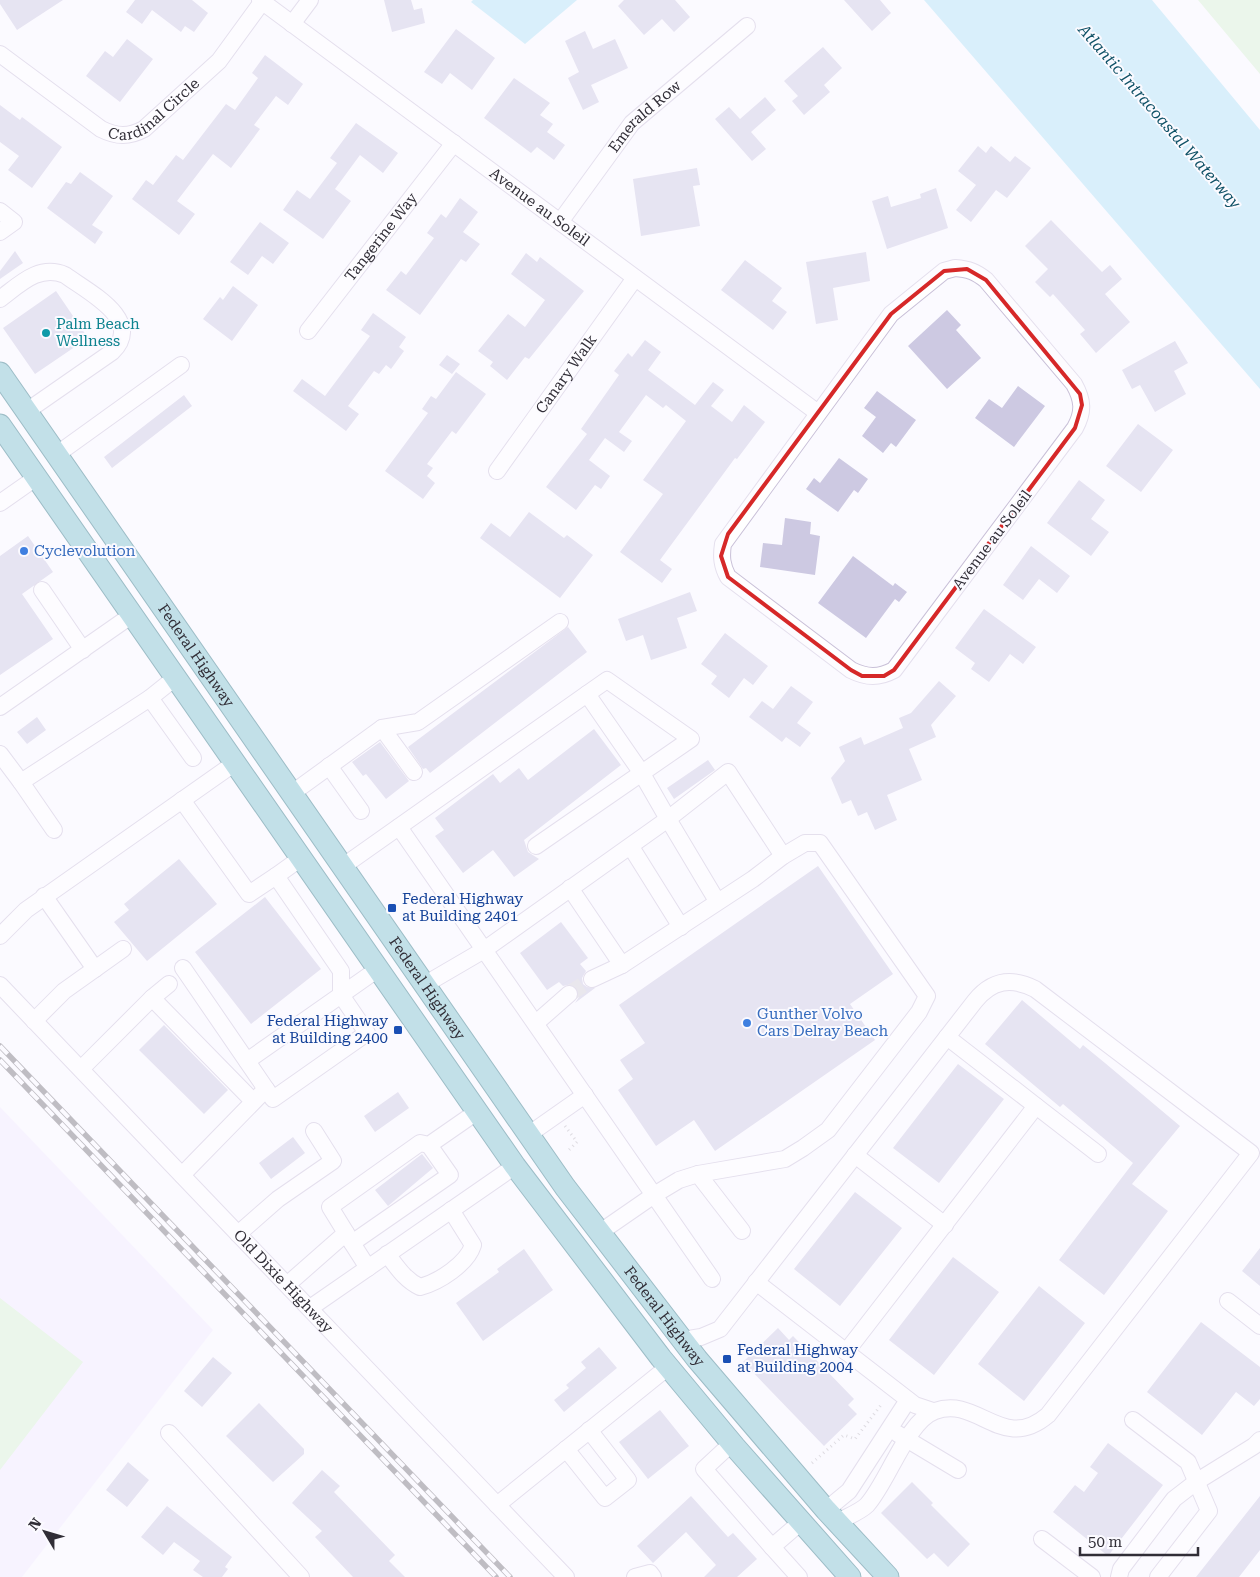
<svg xmlns="http://www.w3.org/2000/svg" width="1260" height="1577" font-family="'Roboto Serif',serif">
  <rect width="100%" height="100%" fill="#fbfaff"/>
  <path fill="#f2ecff" d="M 0,1107 L 213,1330 L 22,1577 L 0,1577 Z"/>
  <path fill="#d7f1d2" d="M 1198,0 L 1260,0 L 1260,74 Z
    M 0,1298 L 83,1362 L 0,1470 Z"/>
  <path fill="#b0e3f6" d="M 473,0 L 577,0 L 525,44 L 471,2 Z
    M 924,0 L 1152,0 L 1260,130 L 1260,389 Z"/>
  <path fill="#cdc9e2" d="M 0,0 L 63,0 L 17,30 L 0,4 Z
    M 135,0 L 192,0 L 208,13 L 194,32 L 185,26 L 181,32 L 152,10 L 142,24 L 126,12 Z
    M 384,0 L 411,0 L 414,10 L 422,8 L 425,23 L 392,32 Z
    M 624,0 L 675,0 L 690,17 L 674,32 L 662,19 L 644,35 L 618,6 Z
    M 844,0 L 880,0 L 891,13 L 872,31 Z
    M 456,29 L 495,58 L 472,90 L 450,73 L 442,84 L 424,72 Z
    M 585,31 L 593,49 L 615,39 L 628,68 L 591,85 L 599,102 L 583,110 L 568,78 L 579,72 L 565,41 Z
    M 127,39 L 153,59 L 120,102 L 86,76 L 105,51 L 113,57 Z
    M 823,47 L 842,68 L 824,85 L 830,92 L 804,115 L 792,101 L 798,96 L 784,81 Z
    M 265,55 L 303,84 L 288,105 L 276,96 L 254,125 L 260,129 L 231,168 L 213,154 L 177,201 L 195,214 L 179,235 L 132,199 L 146,180 L 153,185 L 176,155 L 183,160 L 226,104 L 235,110 L 258,78 L 252,73 Z
    M 514,78 L 550,103 L 540,115 L 553,124 L 547,132 L 565,145 L 554,160 L 537,147 L 531,153 L 484,118 Z
    M 765,97 L 776,110 L 751,132 L 766,149 L 752,161 L 715,119 L 729,107 L 740,119 Z
    M 0,105 L 20,120 L 22,117 L 62,147 L 32,188 L 8,170 L 19,156 L 0,142 Z
    M 356,123 L 398,153 L 383,173 L 360,155 L 335,189 L 351,201 L 323,239 L 283,210 L 297,190 L 310,199 L 337,163 L 330,158 Z
    M 978,146 L 986,153 L 991,146 L 1010,162 L 1015,156 L 1031,168 L 1007,198 L 996,190 L 971,222 L 956,210 L 976,185 L 958,171 Z
    M 697,168 L 700,185 L 693,186 L 700,226 L 641,236 L 633,179 Z
    M 80,172 L 113,196 L 92,225 L 103,232 L 95,244 L 47,208 L 66,182 L 71,184 Z
    M 936,188 L 948,228 L 887,249 L 872,201 L 888,196 L 891,207 L 921,198 L 920,194 Z
    M 460,198 L 478,212 L 463,232 L 480,244 L 466,262 L 461,259 L 420,315 L 386,290 L 401,271 L 406,275 L 434,238 L 427,233 L 441,214 L 446,218 Z
    M 1051,220 L 1102,272 L 1110,265 L 1122,279 L 1105,294 L 1130,322 L 1096,353 L 1080,334 L 1085,330 L 1053,294 L 1050,297 L 1035,282 L 1048,269 L 1025,246 Z
    M 260,222 L 289,243 L 273,264 L 262,256 L 248,275 L 230,262 Z
    M 15,251 L 23,263 L 0,279 L 0,271 Z
    M 866,252 L 870,281 L 833,288 L 838,320 L 816,324 L 806,262 Z
    M 526,253 L 537,262 L 540,257 L 584,291 L 529,359 L 525,357 L 507,380 L 490,366 L 493,362 L 478,351 L 508,314 L 525,327 L 545,300 L 511,274 Z
    M 745,260 L 782,288 L 772,301 L 787,312 L 773,330 L 721,290 Z
    M 233,286 L 258,305 L 232,341 L 203,319 L 220,297 L 223,300 Z
    M 56,291 L 88,338 L 35,374 L 3,328 Z
    M 947,310 L 961,325 L 956,330 L 981,358 L 947,389 L 908,346 Z
    M 373,313 L 406,337 L 399,347 L 404,351 L 391,369 L 386,365 L 379,374 L 374,371 L 348,406 L 359,414 L 346,431 L 293,391 L 302,379 L 325,396 L 370,336 L 361,330 Z
    M 645,340 L 661,352 L 648,370 L 695,405 L 713,382 L 724,390 L 711,406 L 732,422 L 744,405 L 765,422 L 737,459 L 735,458 L 660,560 L 672,569 L 662,583 L 620,552 L 663,494 L 643,480 L 686,421 L 666,405 L 663,408 L 646,395 L 619,432 L 632,441 L 624,452 L 605,438 L 589,460 L 610,476 L 601,489 L 595,485 L 576,510 L 546,487 L 587,434 L 581,429 L 619,375 L 614,371 L 628,353 L 632,357 Z
    M 1175,341 L 1188,363 L 1174,371 L 1186,394 L 1155,412 L 1140,385 L 1132,389 L 1122,370 Z
    M 447,355 L 460,364 L 452,374 L 439,365 Z
    M 456,372 L 486,394 L 456,434 L 452,431 L 427,464 L 433,468 L 427,476 L 435,483 L 423,499 L 385,471 L 428,413 L 422,409 L 431,396 L 436,399 Z
    M 1018,386 L 1045,406 L 1014,447 L 975,418 L 989,399 L 1002,408 Z
    M 877,391 L 916,420 L 896,447 L 891,443 L 883,453 L 862,436 L 876,417 L 864,408 Z
    M 184,395 L 192,406 L 112,468 L 104,457 Z
    M 1138,424 L 1173,450 L 1141,492 L 1106,466 Z
    M 839,458 L 868,479 L 858,493 L 854,490 L 838,512 L 806,489 L 814,478 L 820,483 Z
    M 1079,480 L 1105,500 L 1091,519 L 1109,532 L 1091,556 L 1047,523 Z
    M 529,512 L 564,538 L 567,535 L 593,555 L 560,598 L 480,538 L 491,523 L 510,537 Z
    M 785,518 L 811,522 L 810,534 L 820,536 L 815,575 L 760,567 L 763,543 L 782,545 Z
    M 28,536 L 53,572 L 22,594 L 53,639 L 0,675 L 0,556 Z
    M 1031,546 L 1070,576 L 1057,593 L 1039,579 L 1023,600 L 1003,585 Z
    M 853,556 L 893,586 L 895,583 L 907,592 L 899,602 L 895,599 L 866,638 L 818,603 Z
    M 690,592 L 697,611 L 677,618 L 687,648 L 651,660 L 643,635 L 626,641 L 618,619 Z
    M 984,609 L 1036,647 L 1023,664 L 1010,654 L 989,682 L 971,669 L 975,663 L 955,648 Z
    M 568,627 L 587,652 L 430,773 L 426,768 L 423,769 L 408,747 Z
    M 725,633 L 768,666 L 753,685 L 744,678 L 729,698 L 711,684 L 717,676 L 701,664 Z
    M 939,681 L 956,696 L 931,725 L 936,737 L 909,749 L 922,780 L 887,795 L 897,820 L 875,830 L 867,812 L 858,816 L 851,800 L 842,804 L 831,778 L 845,761 L 839,747 L 861,737 L 864,745 L 903,728 L 899,718 L 911,713 Z
    M 791,686 L 813,702 L 797,723 L 811,733 L 800,747 L 786,737 L 782,742 L 749,717 L 762,701 L 773,709 Z
    M 37,717 L 46,730 L 27,744 L 17,732 Z
    M 594,729 L 621,765 L 524,840 L 528,852 L 539,859 L 514,877 L 493,850 L 463,873 L 435,836 L 444,830 L 435,818 L 493,774 L 500,783 L 519,768 L 528,780 Z
    M 380,742 L 409,781 L 386,799 L 366,774 L 363,776 L 352,762 Z
    M 708,760 L 715,770 L 674,799 L 667,788 Z
    M 179,859 L 217,904 L 147,961 L 114,922 L 129,910 L 124,904 Z
    M 818,866 L 893,974 L 850,1004 L 875,1040 L 715,1151 L 694,1120 L 656,1146 L 618,1090 L 633,1079 L 620,1060 L 645,1043 L 619,1005 Z
    M 265,897 L 321,969 L 251,1024 L 195,952 Z
    M 561,922 L 588,958 L 580,964 L 586,971 L 582,978 L 583,984 L 587,987 L 595,988 L 575,1003 L 579,997 L 576,987 L 572,984 L 563,986 L 559,982 L 547,990 L 520,953 Z
    M 1022,1000 L 1080,1049 L 1083,1045 L 1105,1063 L 1180,1126 L 1132,1184 L 1168,1211 L 1104,1295 L 1059,1260 L 1133,1163 L 1063,1104 L 1060,1107 L 985,1044 Z
    M 164,1025 L 228,1090 L 204,1114 L 139,1050 Z
    M 958,1064 L 1004,1099 L 939,1183 L 893,1148 Z
    M 398,1092 L 409,1108 L 375,1132 L 364,1116 Z
    M 293,1137 L 305,1153 L 271,1179 L 259,1163 Z
    M 422,1154 L 433,1168 L 388,1206 L 375,1190 Z
    M 855,1192 L 902,1228 L 840,1306 L 794,1269 Z
    M 1260,1248 L 1260,1286 L 1242,1271 Z
    M 524,1249 L 553,1290 L 483,1341 L 456,1303 L 499,1272 L 497,1269 Z
    M 953,1257 L 999,1292 L 934,1375 L 889,1340 Z
    M 1039,1286 L 1085,1323 L 1024,1401 L 978,1364 Z
    M 1201,1322 L 1260,1367 L 1260,1399 L 1254,1406 L 1236,1392 L 1202,1435 L 1147,1392 Z
    M 778,1328 L 789,1340 L 793,1336 L 854,1399 L 848,1405 L 857,1414 L 824,1446 L 743,1362 Z
    M 599,1347 L 617,1368 L 564,1412 L 554,1400 L 569,1388 L 566,1385 L 586,1368 L 581,1362 Z
    M 213,1357 L 232,1373 L 202,1407 L 184,1391 Z
    M 259,1403 L 304,1449 L 304,1454 L 273,1482 L 226,1436 Z
    M 660,1410 L 689,1446 L 648,1479 L 619,1442 Z
    M 1108,1443 L 1163,1485 L 1108,1556 L 1053,1512 L 1075,1485 L 1084,1492 L 1098,1473 L 1090,1467 Z
    M 128,1462 L 149,1480 L 127,1507 L 106,1490 Z
    M 322,1470 L 340,1486 L 334,1492 L 395,1555 L 389,1561 L 405,1577 L 353,1577 L 315,1537 L 322,1531 L 292,1503 Z
    M 912,1482 L 933,1503 L 931,1505 L 970,1544 L 948,1567 L 934,1553 L 927,1559 L 881,1513 Z
    M 691,1496 L 728,1537 L 733,1533 L 757,1559 L 737,1577 L 704,1577 L 716,1565 L 686,1532 L 653,1563 L 637,1546 Z
    M 1260,1496 L 1260,1550 L 1239,1577 L 1196,1577 Z
    M 167,1506 L 232,1557 L 225,1567 L 228,1569 L 222,1577 L 203,1577 L 193,1570 L 200,1561 L 174,1542 L 163,1555 L 141,1537 Z"/>
  <g fill="none" stroke-linecap="round" stroke-linejoin="round">
    <path stroke="#d3d1d7" stroke-width="16" stroke-dasharray="16 8" stroke-linecap="butt" d="M 569,994 L 592,979"/>
    <defs>
      <g id="minor">
        <path id="s1" d="M 260,0 L 818,413"/>
        <path d="M 292,24 L 310,0"/>
        <path id="s2" d="M 0,54 L 101,129 C 117,137 129,137 144,129 L 219,61 L 262,2"/>
        <path d="M 0,211 L 14,222 L 0,232"/>
        <path id="s3" d="M 560,222 L 632,123 L 747,26"/>
        <path d="M 955,268 C 969,269 976,272 986,280 L 1074,384 C 1083,400 1084,412 1075,428 L 894,670 C 879,678 867,678 851,670 L 728,577 C 722,566 721,557 723,544 L 891,314 L 944,271 Z"/>
        <path d="M 0,299 C 20,284 39,264 65,275 C 88,292 145,320 112,352 L 27,411"/>
        <path id="s4" d="M 308,331 L 454,143"/>
        <path d="M 56,455 L 181,365"/>
        <path id="s5" d="M 497,471 L 635,278"/>
        <path d="M 0,503 L 37,477"/>
        <path d="M 42,590 L 83,650"/>
        <path d="M 150,698 L 193,758"/>
        <path d="M 0,707 L 132,615"/>
        <path d="M 382,728 L 414,772"/>
        <path d="M 0,754 L 21,782 L 150,698 L 175,678"/>
        <path d="M 329,766 L 361,811"/>
        <path d="M 21,782 L 54,830"/>
        <path d="M 291,794 L 382,728 L 418,722 L 560,622"/>
        <path d="M 182,800 L 249,894 L 276,876"/>
        <path d="M 399,827 L 712,1279"/>
        <path d="M 631,847 L 681,927"/>
        <path d="M 342,867 L 587,694"/>
        <path d="M 570,888 L 622,965"/>
        <path d="M 44,896 L 95,969"/>
        <path d="M 717,901 L 668,819 L 728,772 L 783,856"/>
        <path d="M 0,936 L 26,910 L 235,763"/>
        <path d="M 592,979 L 622,965 L 753,879 L 783,856 L 805,843 L 820,843 L 927,996 L 919,1012 L 828,1130 L 803,1148 L 785,1159 L 698,1174 L 679,1180 L 654,1195 L 599,1233"/>
        <path id="s6" d="M 0,985 L 566,1577"/>
        <path d="M 424,985 L 484,950 L 668,819 L 641,772 L 587,694 L 607,680 L 691,739 L 536,846"/>
        <path d="M 152,998 L 169,984"/>
        <path d="M 34,1021 L 64,991 L 123,949"/>
        <path d="M 536,1023 L 569,994"/>
        <path d="M 247,1061 L 378,969"/>
        <path d="M 81,1069 L 152,998 L 253,1101"/>
        <path d="M 266,1089 L 273,1099 L 367,1033 L 341,995 L 341,971 L 276,876 L 301,858"/>
        <path d="M 1036,1106 L 1098,1154"/>
        <path d="M 528,1135 L 585,1095"/>
        <path d="M 855,1155 L 945,1225"/>
        <path d="M 698,1174 L 742,1231"/>
        <path d="M 182,1175 L 266,1089 L 183,968"/>
        <path d="M 346,1233 L 352,1243 L 450,1175 L 429,1145"/>
        <path d="M 238,1234 L 278,1199 L 333,1161 L 314,1131"/>
        <path d="M 352,1243 L 368,1268"/>
        <path d="M 387,1254 C 397,1267 405,1280 420,1287 C 439,1282 467,1264 473,1245 L 451,1210"/>
        <path d="M 756,1282 L 915,1405 L 933,1411"/>
        <path d="M 288,1284 L 346,1233 L 330,1207 L 420,1143 L 429,1145 L 478,1111"/>
        <path d="M 1228,1301 L 1260,1326"/>
        <path d="M 310,1308 L 515,1166"/>
        <path d="M 683,1340 L 701,1337 L 720,1329 L 975,1001 C 992,980 1011,977 1035,989 L 1251,1153 L 1048,1415 C 1002,1454 978,1395 935,1411 C 907,1421 888,1482 867,1505 C 860,1512 846,1517 838,1522"/>
        <path d="M 846,1352 L 1036,1106 L 947,1037"/>
        <path d="M 1133,1420 L 1188,1462 L 1209,1511 L 1158,1577"/>
        <path d="M 169,1433 L 301,1577"/>
        <path d="M 898,1434 L 958,1470"/>
        <path d="M 732,1443 L 704,1469 L 772,1547 L 801,1522"/>
        <path d="M 566,1449 L 605,1498 L 628,1480 L 589,1430"/>
        <path d="M 497,1505 L 668,1367"/>
        <path d="M 826,1510 L 849,1491 L 908,1400"/>
        <path d="M 1042,1539 L 1092,1577"/>
        <path d="M 772,1547 L 799,1577"/>
        <path d="M 635,1577 L 650,1573 L 653,1577"/>
        <path d="M 1119,1577 L 1121,1569 L 1174,1499 L 1196,1482 L 1254,1446 L 1260,1440"/>
      </g>
      <g id="major">
        <path id="s7" d="M 0,373 L 565,1187 L 697,1359 L 826,1510 L 888,1577"/>
        <path d="M 0,425 L 515,1166 L 661,1358 L 735,1447 L 850,1577"/>
      </g>
    </defs>
    <use href="#minor" stroke="#c9c0d8" stroke-width="18"/>
    <use href="#major" stroke="#2a7382" stroke-width="23"/>
    <path stroke="#bab8be" stroke-width="3" stroke-dasharray="1 4" stroke-linecap="butt" d="M 565,1126 L 577,1142 L 568,1151
      M 812,1463 L 844,1435 L 855,1439 L 881,1405"/>
    <use href="#minor" stroke="#fff" stroke-width="16"/>
    <use href="#major" stroke="#7dc1cc" stroke-width="21"/>
    <defs>
      <path id="rail" d="M 0,1046 L 510,1577
        M 0,1060 L 496,1577"/>
    </defs>
    <use href="#rail" stroke="#76747b" stroke-width="5.5"/>
    <use href="#rail" stroke="#fbfaff" stroke-width="4" stroke-dasharray="11" stroke-linecap="butt"/>
  </g>
  <path d="M0 0H1260V1577H0ZM 967,269 L 986,280 L 1080,394 L 1082,405 L 1075,428 L 894,670 L 884,676 L 862,676 L 851,670 L 728,577 L 721,556 L 728,534 L 891,314 L 944,271 Z" fill="#fbfaff" fill-opacity=".55" fill-rule="evenodd"/>
  <path fill="none" stroke="#d62828" stroke-width="4" stroke-linejoin="round" d="M 967,269 L 986,280 L 1080,394 L 1082,405 L 1075,428 L 894,670 L 884,676 L 862,676 L 851,670 L 728,577 L 721,556 L 728,534 L 891,314 L 944,271 Z"/>
  <circle fill="#0f9aa8" stroke="#fbfaff" stroke-width="2" cx="46" cy="333" r="5"/>
  <g fill="#3f7fe0" stroke="#fbfaff" stroke-width="2">
    <circle cx="24" cy="551" r="5"/>
    <circle cx="747" cy="1023" r="5"/>
  </g>
  <g fill="#1a4fb4" stroke="#fbfaff" stroke-width="2">
    <rect x="387" y="903" width="10" height="10" rx="2.5"/>
    <rect x="393" y="1025" width="10" height="10" rx="2.5"/>
    <rect x="722" y="1354" width="10" height="10" rx="2.5"/>
  </g>
  <g text-anchor="middle" stroke-width="4" stroke-linejoin="round" paint-order="stroke">
    <g font-size="15" fill="#312e37" stroke="#fbfaff">
      <text dy="5" stroke="none"><textPath href="#s2" startOffset="188">Cardinal Circle</textPath></text>
      <text dy="5" stroke="none"><textPath href="#s3" startOffset="136">Emerald Row</textPath></text>
      <text dy="5" stroke="none"><textPath href="#s1" startOffset="348">Avenue au Soleil</textPath></text>
      <text dy="5" stroke="none"><textPath href="#s4" startOffset="119">Tangerine Way</textPath></text>
      <text dy="5" stroke="none"><textPath href="#s5" startOffset="119">Canary Walk</textPath></text>
      <text transform="translate(992 540) rotate(-53)" y="5">Avenue au Soleil</text>
      <text dy="5" stroke="none"><textPath href="#s7" startOffset="344">Federal Highway</textPath></text>
      <text dy="5" stroke="none"><textPath href="#s7" startOffset="749">Federal Highway</textPath></text>
      <text dy="5" stroke="none"><textPath href="#s6" startOffset="410">Old Dixie Highway</textPath></text>
      <text dy="5" stroke="none"><textPath href="#s7" startOffset="1154">Federal Highway</textPath></text>
    </g>
    <g font-size="15" fill="#0d838f" stroke="#fbfaff" text-anchor="start">
      <text x="56" y="329">Palm Beach<tspan x="56" dy="17">Wellness</tspan></text>
    </g>
    <g font-size="15" fill="#366cbe" stroke="#fbfaff" text-anchor="start">
      <text x="34" y="556">Cyclevolution</text>
      <text x="757" y="1019">Gunther Volvo<tspan x="757" dy="17">Cars Delray Beach</tspan></text>
    </g>
    <g font-size="15" fill="#164399" stroke="#fbfaff" text-anchor="start">
      <text x="402" y="904">Federal Highway<tspan x="402" dy="17">at Building 2401</tspan></text>
      <text x="388" y="1026" text-anchor="end">Federal Highway<tspan x="388" dy="17">at Building 2400</tspan></text>
      <text x="737" y="1355">Federal Highway<tspan x="737" dy="17">at Building 2004</tspan></text>
    </g>
    <g font-size="16" font-style="italic" fill="#0f5166" stroke="#fbfaff">
      <text transform="translate(1160 116) rotate(49)" y="6">Atlantic Intracoastal Waterway</text>
    </g>
  </g>
  <g transform="translate(45 1532) rotate(308)" stroke="#fbfaff" stroke-width="4" paint-order="stroke">
  <path d="M0-4L9 19L0 12L-9 19Z" fill="#312e37"/>
  <text y="-8" font-size="14" font-weight="bold" text-anchor="middle" fill="#312e37">N</text>
  </g>
  <path d="M1080 1547v8h118v-8" fill="none" stroke="#312e37" stroke-width="2.5"/>
  <text x="1088" y="1547" font-size="15" fill="#312e37" stroke="#fbfaff" stroke-width="4" paint-order="stroke">50 m</text>
</svg>
